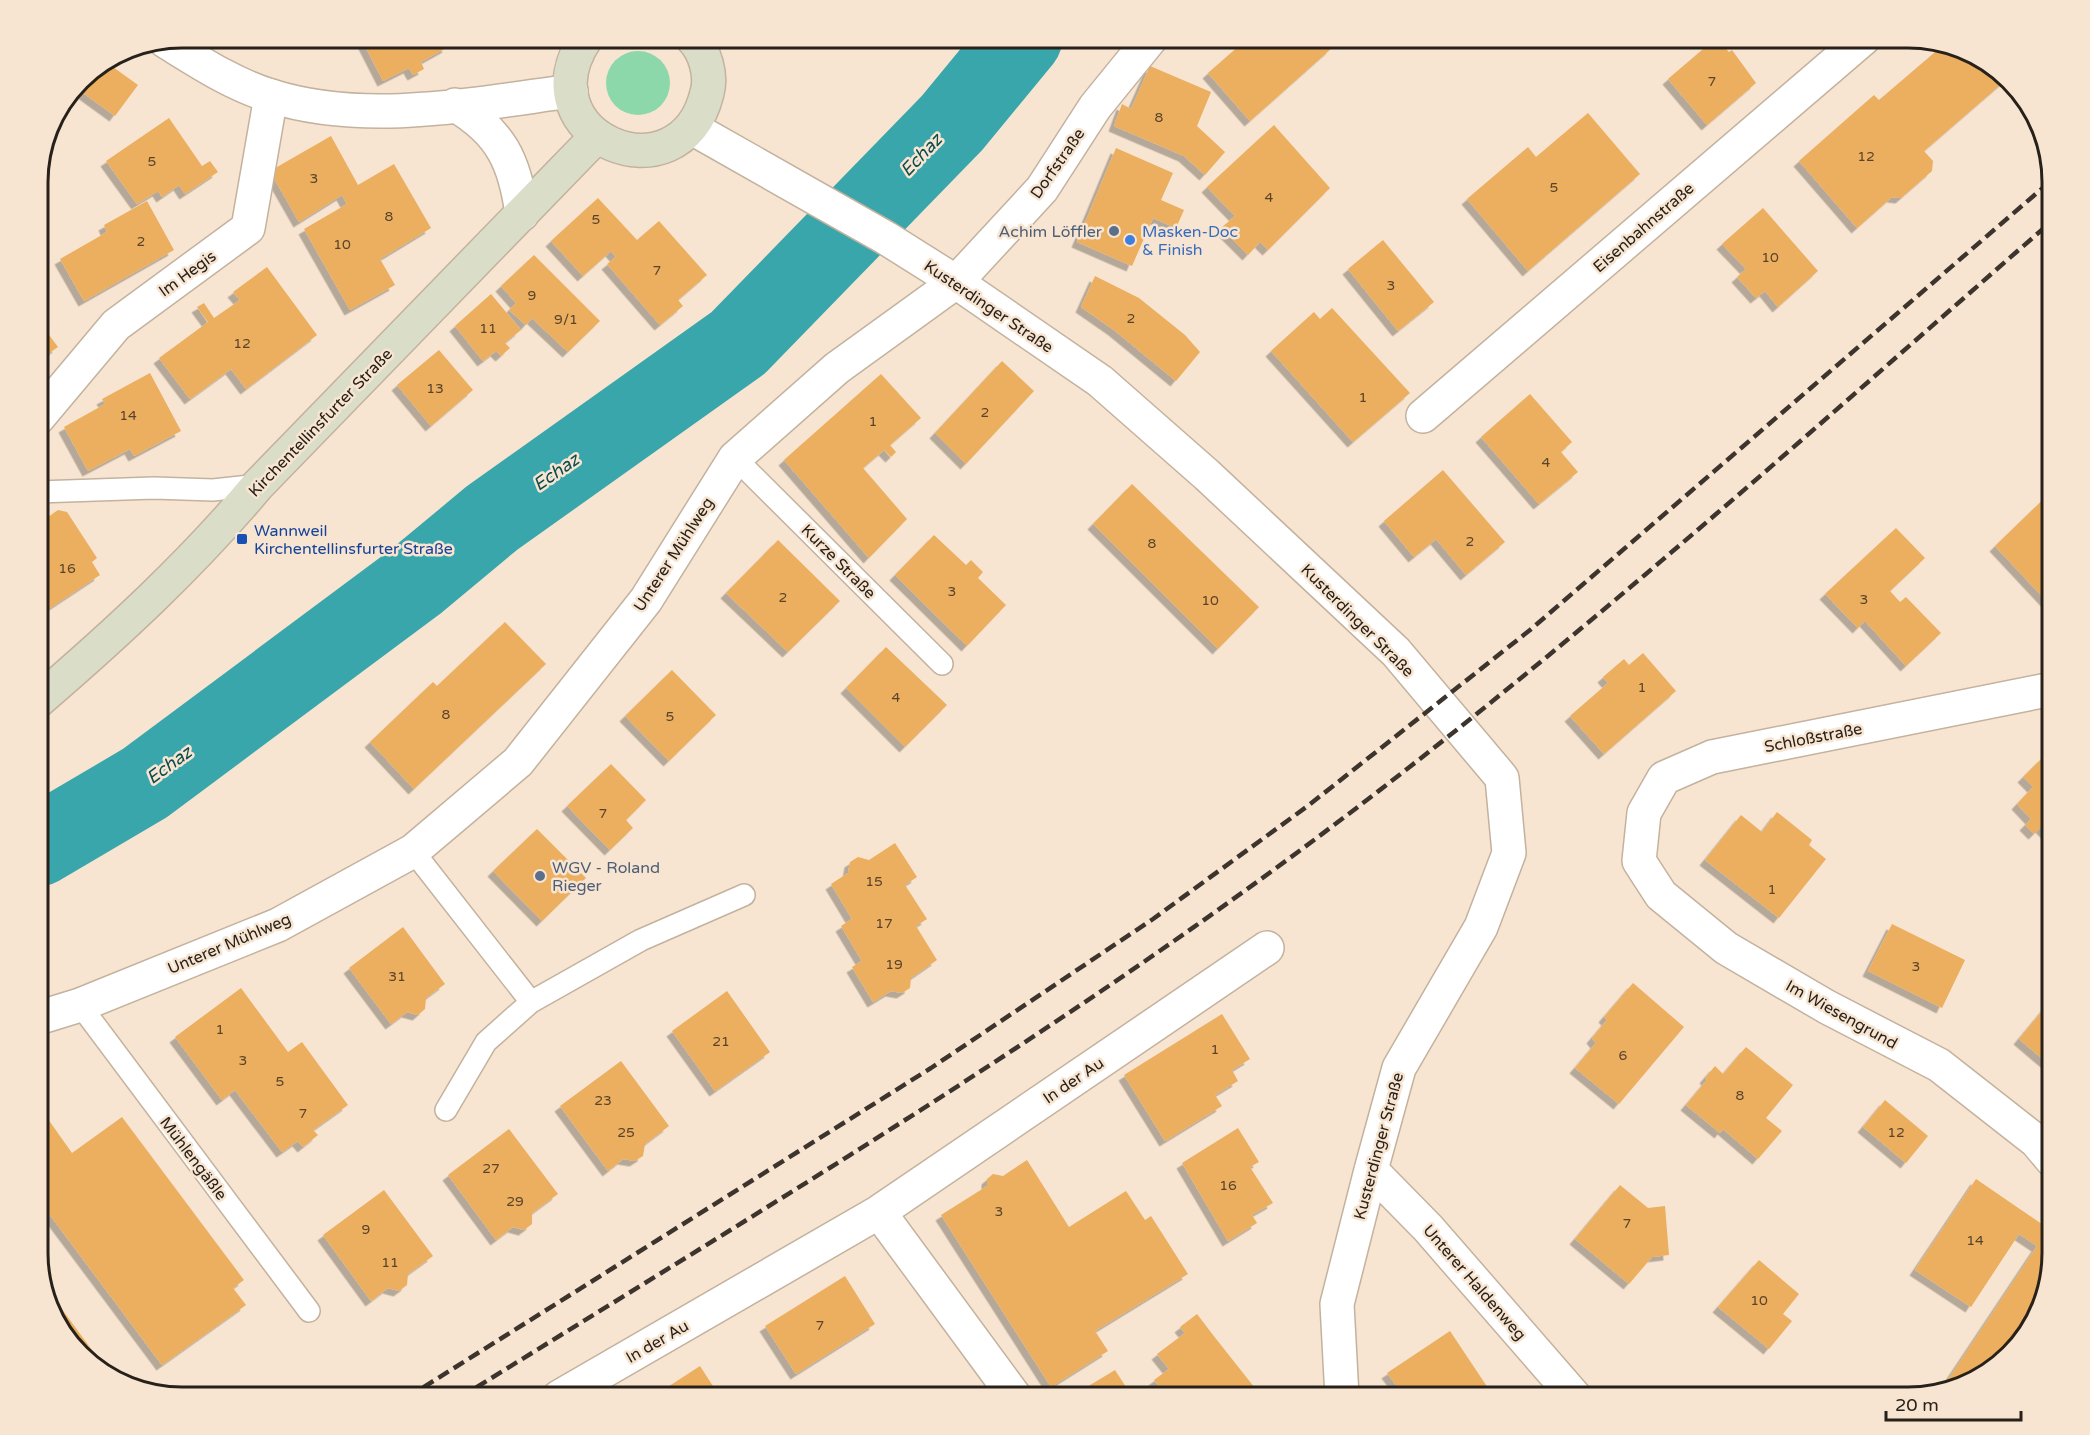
<svg xmlns="http://www.w3.org/2000/svg" width="2090" height="1435" font-family="'Varela Round',sans-serif">
  <defs>
    <filter id="shadow"><feDropShadow dx="-5.5" dy="5.5" stdDeviation="0" flood-color="#0004"/></filter>
  </defs>
  <rect width="100%" height="100%" fill="#f7e5d1"/>
  <path fill="#8cd8aa" d="M606 83a32 32 0 1 1 64 0a32 32 0 1 1-64 0Z"/>
  <g fill="none" stroke-linecap="round" stroke-linejoin="round">
    <path stroke="#39a6ac" stroke-width="81" d="M 38,846 L 145,783 L 415,582 L 492,518 L 738,343 L 952,123 L 1022,38"/>
  </g>
  <path fill="#ecae5e" filter="url(#shadow)" d="M 361,38 L 443,38 L 448,47 L 421,62 L 424,69 L 413,75 L 409,68 L 383,81 Z
    M 1248,38 L 1323,38 L 1332,48 L 1250,121 L 1208,73 Z
    M 1716,38 L 1729,52 L 1732,50 L 1756,83 L 1707,125 L 1668,79 Z
    M 1941,47 L 1989,62 L 2006,80 L 1924,151 L 1933,161 L 1932,171 L 1901,198 L 1892,197 L 1857,228 L 1799,161 L 1874,95 L 1879,100 Z
    M 106,62 L 138,85 L 115,116 L 75,87 L 80,80 Z
    M 1150,66 L 1211,92 L 1197,126 L 1225,152 L 1205,175 L 1184,156 L 1114,126 L 1122,104 L 1131,109 Z
    M 1588,113 L 1640,174 L 1528,271 L 1467,199 L 1528,147 L 1536,157 Z
    M 169,118 L 202,166 L 210,161 L 218,172 L 185,194 L 179,185 L 162,197 L 158,191 L 137,204 L 106,161 Z
    M 1274,125 L 1330,188 L 1268,250 L 1260,242 L 1248,255 L 1221,228 L 1235,216 L 1207,187 Z
    M 331,136 L 358,185 L 394,164 L 431,228 L 380,259 L 395,285 L 350,310 L 304,229 L 347,204 L 342,195 L 299,222 L 270,171 Z
    M 1116,148 L 1173,173 L 1161,200 L 1184,210 L 1176,228 L 1153,218 L 1132,266 L 1077,242 Z
    M 598,198 L 637,240 L 659,221 L 707,275 L 678,300 L 683,306 L 660,325 L 607,264 L 616,257 L 611,251 L 583,276 L 551,241 Z
    M 147,201 L 174,250 L 84,301 L 60,259 L 107,232 L 104,225 Z
    M 1763,208 L 1818,271 L 1778,307 L 1765,291 L 1756,298 L 1737,277 L 1746,269 L 1722,244 Z
    M 1383,240 L 1434,302 L 1398,331 L 1348,269 Z
    M 534,255 L 600,321 L 568,352 L 532,318 L 526,325 L 509,310 L 516,303 L 501,286 Z
    M 267,267 L 317,335 L 246,389 L 231,369 L 190,399 L 159,358 L 208,322 L 197,307 L 204,303 L 214,318 L 240,300 L 233,292 Z
    M 1095,276 L 1139,298 L 1185,335 L 1200,352 L 1176,381 L 1114,330 L 1081,307 Z
    M 491,294 L 521,330 L 505,343 L 510,348 L 501,356 L 496,351 L 483,361 L 455,326 Z
    M 1332,308 L 1410,393 L 1353,442 L 1271,351 L 1314,312 L 1320,319 Z
    M 38,320 L 58,347 L 38,361 Z
    M 439,350 L 473,390 L 431,426 L 397,385 Z
    M 1002,361 L 1034,391 L 966,464 L 935,433 Z
    M 150,373 L 181,431 L 134,456 L 130,449 L 88,471 L 64,427 L 105,404 L 102,399 Z
    M 881,374 L 921,418 L 890,445 L 896,452 L 891,457 L 884,450 L 863,468 L 907,519 L 869,558 L 784,460 Z
    M 1530,394 L 1572,442 L 1561,452 L 1578,472 L 1539,504 L 1481,437 Z
    M 1443,470 L 1505,542 L 1466,575 L 1436,539 L 1414,557 L 1384,521 Z
    M 1132,484 L 1259,607 L 1218,649 L 1093,524 Z
    M 2052,491 L 2052,607 L 1995,546 Z
    M 58,510 L 67,512 L 97,558 L 92,562 L 100,575 L 38,616 L 38,524 Z
    M 1896,528 L 1925,558 L 1890,591 L 1900,602 L 1906,597 L 1941,633 L 1906,666 L 1865,621 L 1858,628 L 1825,594 Z
    M 934,535 L 966,565 L 971,560 L 983,572 L 978,578 L 1006,605 L 967,646 L 895,575 Z
    M 778,540 L 840,601 L 788,652 L 726,593 Z
    M 505,622 L 546,664 L 414,789 L 370,742 L 433,682 L 437,686 Z
    M 886,647 L 947,705 L 905,747 L 846,688 Z
    M 1643,653 L 1676,691 L 1604,754 L 1570,716 L 1608,683 L 1603,677 L 1624,659 L 1629,665 Z
    M 672,670 L 716,715 L 669,761 L 625,716 Z
    M 2043,757 L 2052,767 L 2052,839 L 2041,827 L 2034,834 L 2025,825 L 2031,819 L 2017,804 L 2033,787 L 2023,777 Z
    M 611,764 L 646,800 L 626,820 L 633,828 L 610,850 L 567,806 Z
    M 1777,812 L 1812,840 L 1809,845 L 1826,859 L 1779,918 L 1705,860 L 1741,815 L 1762,832 Z
    M 537,829 L 586,878 L 542,921 L 493,871 Z
    M 895,843 L 917,877 L 905,885 L 927,919 L 916,926 L 937,960 L 911,978 L 910,988 L 902,993 L 891,991 L 873,1002 L 852,967 L 862,961 L 841,926 L 852,919 L 831,884 L 848,873 L 850,862 L 858,857 L 869,860 Z
    M 1892,924 L 1965,960 L 1942,1008 L 1868,971 Z
    M 403,927 L 445,984 L 426,998 L 425,1009 L 418,1015 L 407,1012 L 391,1024 L 349,968 Z
    M 1633,983 L 1684,1027 L 1619,1104 L 1575,1068 L 1596,1043 L 1592,1038 L 1607,1020 L 1604,1017 Z
    M 241,988 L 288,1052 L 302,1042 L 348,1105 L 313,1130 L 318,1135 L 303,1147 L 298,1141 L 282,1152 L 235,1090 L 222,1100 L 175,1037 Z
    M 727,991 L 770,1052 L 715,1091 L 672,1031 Z
    M 2052,999 L 2052,1067 L 2019,1039 Z
    M 1222,1014 L 1250,1059 L 1232,1070 L 1238,1081 L 1215,1095 L 1222,1106 L 1165,1141 L 1124,1075 Z
    M 1746,1047 L 1793,1085 L 1766,1118 L 1782,1131 L 1758,1159 L 1723,1129 L 1720,1133 L 1686,1105 L 1707,1080 L 1705,1078 L 1715,1066 L 1723,1074 Z
    M 621,1061 L 669,1126 L 645,1144 L 643,1156 L 635,1161 L 623,1159 L 608,1171 L 560,1106 Z
    M 1885,1100 L 1928,1136 L 1906,1163 L 1863,1127 Z
    M 38,1105 L 72,1153 L 122,1117 L 244,1280 L 233,1288 L 246,1305 L 162,1365 L 38,1199 Z
    M 1238,1128 L 1259,1162 L 1250,1167 L 1273,1203 L 1252,1215 L 1257,1223 L 1228,1241 L 1182,1163 Z
    M 509,1129 L 558,1194 L 532,1213 L 532,1224 L 524,1230 L 513,1227 L 496,1240 L 448,1175 Z
    M 1027,1160 L 1069,1227 L 1126,1191 L 1145,1220 L 1151,1216 L 1188,1274 L 1095,1331 L 1108,1351 L 1051,1387 L 941,1215 L 987,1186 L 987,1179 L 993,1174 L 1003,1176 Z
    M 1976,1179 L 2052,1231 L 2052,1250 L 2043,1265 L 2048,1268 L 2028,1334 L 1972,1382 L 1941,1390 L 2037,1246 L 2019,1234 L 1971,1307 L 1915,1270 Z
    M 1620,1185 L 1648,1208 L 1665,1206 L 1669,1255 L 1652,1257 L 1629,1284 L 1575,1239 Z
    M 384,1190 L 433,1256 L 408,1274 L 407,1285 L 399,1291 L 388,1288 L 371,1301 L 323,1235 Z
    M 1759,1260 L 1799,1294 L 1783,1314 L 1792,1321 L 1769,1349 L 1718,1307 Z
    M 845,1276 L 875,1324 L 796,1374 L 765,1326 Z
    M 45,1286 L 111,1376 L 101,1373 L 57,1325 Z
    M 1197,1314 L 1213,1335 L 1262,1397 L 1167,1397 L 1154,1380 L 1169,1369 L 1157,1354 L 1185,1333 L 1180,1327 Z
    M 1450,1331 L 1494,1397 L 1405,1397 L 1387,1373 Z
    M 700,1366 L 720,1397 L 652,1397 L 660,1392 Z
    M 1115,1370 L 1126,1387 L 1120,1391 L 1124,1397 L 1087,1397 L 1082,1390 Z
    M 854,1388 L 860,1397 L 838,1397 Z"/>
  <g fill="none" stroke-linecap="round" stroke-linejoin="round">
    <defs>
      <path id="service" d="M 735,458 L 942,664
        M 38,492 L 154,488 L 213,490 L 258,485
        M 413,851 L 531,1002
        M 80,1005 L 309,1311
        M 446,1110 L 486,1042 L 531,1002 L 641,940 L 744,895"/>
      <path id="minor" d="M 692,128 L 886,238 L 956,282 L 1100,381 L 1207,475 L 1396,652 L 1502,778 L 1509,853 L 1481,927 L 1399,1068 L 1371,1170 L 1337,1304 L 1342,1397
        M 1423,416 L 1864,38
        M 38,418 L 116,325 L 248,228 L 271,96
        M 2052,689 L 1712,757 L 1664,778 L 1644,813 L 1639,861 L 1661,895 L 1726,948 L 1827,1007 L 1939,1065 L 2036,1141 L 2052,1160
        M 38,1018 L 80,1005 L 278,925 L 413,851 L 518,762 L 646,600 L 735,458 L 837,368 L 956,282 L 1042,189 L 1095,107 L 1151,38
        M 1371,1170 L 1428,1228 L 1575,1397
        M 879,1212 L 1015,1397
        M 559,1397 L 879,1212 L 1267,948"/>
      <path id="tertiary" d="M 165,41 C 199,62 232,84 271,96 C 366,126 474,104 571,91
        M 455,105 C 501,132 515,162 522,214"/>
      <path id="secondary" d="M 586,38 C 520,136 680,204 707,93 C 712,75 705,51 692,38
        M 38,701 C 116,634 192,564 258,485 L 596,137"/>
    </defs>
    <use href="#service" stroke="#c3b29e" stroke-width="24"/>
    <use href="#minor" stroke="#c3b29e" stroke-width="36"/>
    <use href="#tertiary" stroke="#c3b29e" stroke-width="36"/>
    <use href="#secondary" stroke="#c3b29e" stroke-width="36"/>
    <use href="#service" stroke="#fff" stroke-width="21"/>
    <use href="#minor" stroke="#fff" stroke-width="33"/>
    <use href="#tertiary" stroke="#fff" stroke-width="33"/>
    <use href="#secondary" stroke="#dadec9" stroke-width="33"/>
    <path stroke="#3d352d" stroke-width="4.5" stroke-dasharray="12 6" stroke-linecap="butt" d="M 408,1397 L 931,1068 L 1153,919 L 1309,805 L 1530,630 L 2052,180
      M 461,1397 C 734,1227 1012,1061 1272,871 C 1546,671 1797,443 2052,221"/>
  </g>
  <g fill="#5c6f8a" stroke="#f7e5d1" stroke-width="2">
    <circle cx="1114" cy="231" r="6"/>
    <circle cx="540" cy="876" r="6"/>
  </g>
  <circle fill="#3f7fe0" stroke="#f7e5d1" stroke-width="2" cx="1130" cy="240" r="6"/>
  <rect fill="#1a4fb4" stroke="#f7e5d1" stroke-width="2" x="236" y="533" width="12" height="12" rx="3"/>
  <g text-anchor="middle" stroke-width="5" stroke-linejoin="round" paint-order="stroke">
    <g font-size="14" fill="#59442b">
      <text x="1712" y="86">7</text>
      <text x="1159" y="122">8</text>
      <text x="1866" y="161">12</text>
      <text x="152" y="166">5</text>
      <text x="314" y="183">3</text>
      <text x="1554" y="192">5</text>
      <text x="1269" y="202">4</text>
      <text x="389" y="221">8</text>
      <text x="596" y="224">5</text>
      <text x="141" y="246">2</text>
      <text x="342" y="249">10</text>
      <text x="1770" y="262">10</text>
      <text x="657" y="275">7</text>
      <text x="1391" y="290">3</text>
      <text x="532" y="300">9</text>
      <text x="1131" y="323">2</text>
      <text x="566" y="324">9/1</text>
      <text x="488" y="333">11</text>
      <text x="242" y="348">12</text>
      <text x="435" y="393">13</text>
      <text x="1363" y="402">1</text>
      <text x="985" y="417">2</text>
      <text x="128" y="420">14</text>
      <text x="873" y="426">1</text>
      <text x="1546" y="467">4</text>
      <text x="1470" y="546">2</text>
      <text x="1152" y="548">8</text>
      <text x="67" y="573">16</text>
      <text x="952" y="596">3</text>
      <text x="783" y="602">2</text>
      <text x="1864" y="604">3</text>
      <text x="1210" y="605">10</text>
      <text x="1642" y="692">1</text>
      <text x="896" y="702">4</text>
      <text x="446" y="719">8</text>
      <text x="670" y="721">5</text>
      <text x="603" y="818">7</text>
      <text x="874" y="886">15</text>
      <text x="1772" y="894">1</text>
      <text x="884" y="928">17</text>
      <text x="894" y="969">19</text>
      <text x="1916" y="971">3</text>
      <text x="397" y="981">31</text>
      <text x="220" y="1034">1</text>
      <text x="721" y="1046">21</text>
      <text x="1215" y="1054">1</text>
      <text x="1623" y="1060">6</text>
      <text x="243" y="1065">3</text>
      <text x="280" y="1086">5</text>
      <text x="1740" y="1100">8</text>
      <text x="603" y="1105">23</text>
      <text x="303" y="1118">7</text>
      <text x="626" y="1137">25</text>
      <text x="1896" y="1137">12</text>
      <text x="491" y="1173">27</text>
      <text x="1228" y="1190">16</text>
      <text x="515" y="1206">29</text>
      <text x="999" y="1216">3</text>
      <text x="1627" y="1228">7</text>
      <text x="366" y="1234">9</text>
      <text x="1975" y="1245">14</text>
      <text x="390" y="1267">11</text>
      <text x="1759" y="1305">10</text>
      <text x="820" y="1330">7</text>
    </g>
    <g font-size="16" fill="#28211a" stroke="#f7e5d1">
      <text transform="translate(1057 163) rotate(-55)" y="6">Dorfstraße</text>
      <text transform="translate(1643 227) rotate(-41)" y="6">Eisenbahnstraße</text>
      <text transform="translate(187 273) rotate(-36)" y="6">Im Hegis</text>
      <text transform="translate(989 306) rotate(34)" y="6">Kusterdinger Straße</text>
      <text transform="translate(320 422) rotate(-46)" y="6">Kirchentellinsfurter Straße</text>
      <text transform="translate(673 554) rotate(-57)" y="6">Unterer Mühlweg</text>
      <text transform="translate(839 561) rotate(45)" y="6">Kurze Straße</text>
      <text transform="translate(1358 620) rotate(45)" y="6">Kusterdinger Straße</text>
      <text transform="translate(1813 737) rotate(-11)" y="6">Schloßstraße</text>
      <text transform="translate(229 943) rotate(-23)" y="6">Unterer Mühlweg</text>
      <text transform="translate(1842 1014) rotate(29)" y="6">Im Wiesengrund</text>
      <text transform="translate(1073 1080) rotate(-34)" y="6">In der Au</text>
      <text transform="translate(1378 1146) rotate(-75)" y="6">Kusterdinger Straße</text>
      <text transform="translate(194 1158) rotate(53)" y="6">Mühlengäßle</text>
      <text transform="translate(1475 1282) rotate(49)" y="6">Unterer Haldenweg</text>
      <text transform="translate(657 1341) rotate(-30)" y="6">In der Au</text>
    </g>
    <g font-size="16" fill="#4e5e75" stroke="#f7e5d1" text-anchor="end">
      <text x="1102" y="237">Achim Löffler</text>
      <text x="552" y="873" text-anchor="start">WGV - Roland<tspan x="552" dy="18">Rieger</tspan></text>
    </g>
    <g font-size="16" fill="#366cbe" stroke="#f7e5d1" text-anchor="start">
      <text x="1142" y="237">Masken-Doc<tspan x="1142" dy="18">&amp; Finish</tspan></text>
    </g>
    <g font-size="16" fill="#164399" stroke="#f7e5d1" text-anchor="start">
      <text x="254" y="536">Wannweil<tspan x="254" dy="18">Kirchentellinsfurter Straße</tspan></text>
    </g>
    <g font-size="18" font-style="italic" fill="#0b4c4f" stroke="#f7e5d1">
      <text transform="translate(921 155) rotate(-46)" y="6">Echaz</text>
      <text transform="translate(556 472) rotate(-35)" y="6">Echaz</text>
      <text transform="translate(169 765) rotate(-36)" y="6">Echaz</text>
    </g>
  </g>
  <path d="M0 0H2090V1435H0ZM182 48H1908A134 134 0 0 1 2042 182V1253A134 134 0 0 1 1908 1387H182A134 134 0 0 1 48 1253V182A134 134 0 0 1 182 48Z" fill="#f7e5d1" fill-rule="evenodd"/>
  <path fill="none" stroke="#28211a" stroke-width="3" d="M182 48H1908A134 134 0 0 1 2042 182V1253A134 134 0 0 1 1908 1387H182A134 134 0 0 1 48 1253V182A134 134 0 0 1 182 48Z"/>
  <path d="M1886 1411v9h135v-9" fill="none" stroke="#28211a" stroke-width="3"/>
  <text x="1895" y="1411" font-size="18" fill="#28211a" stroke="#f7e5d1" stroke-width="4.5" paint-order="stroke">20 m</text>
</svg>
